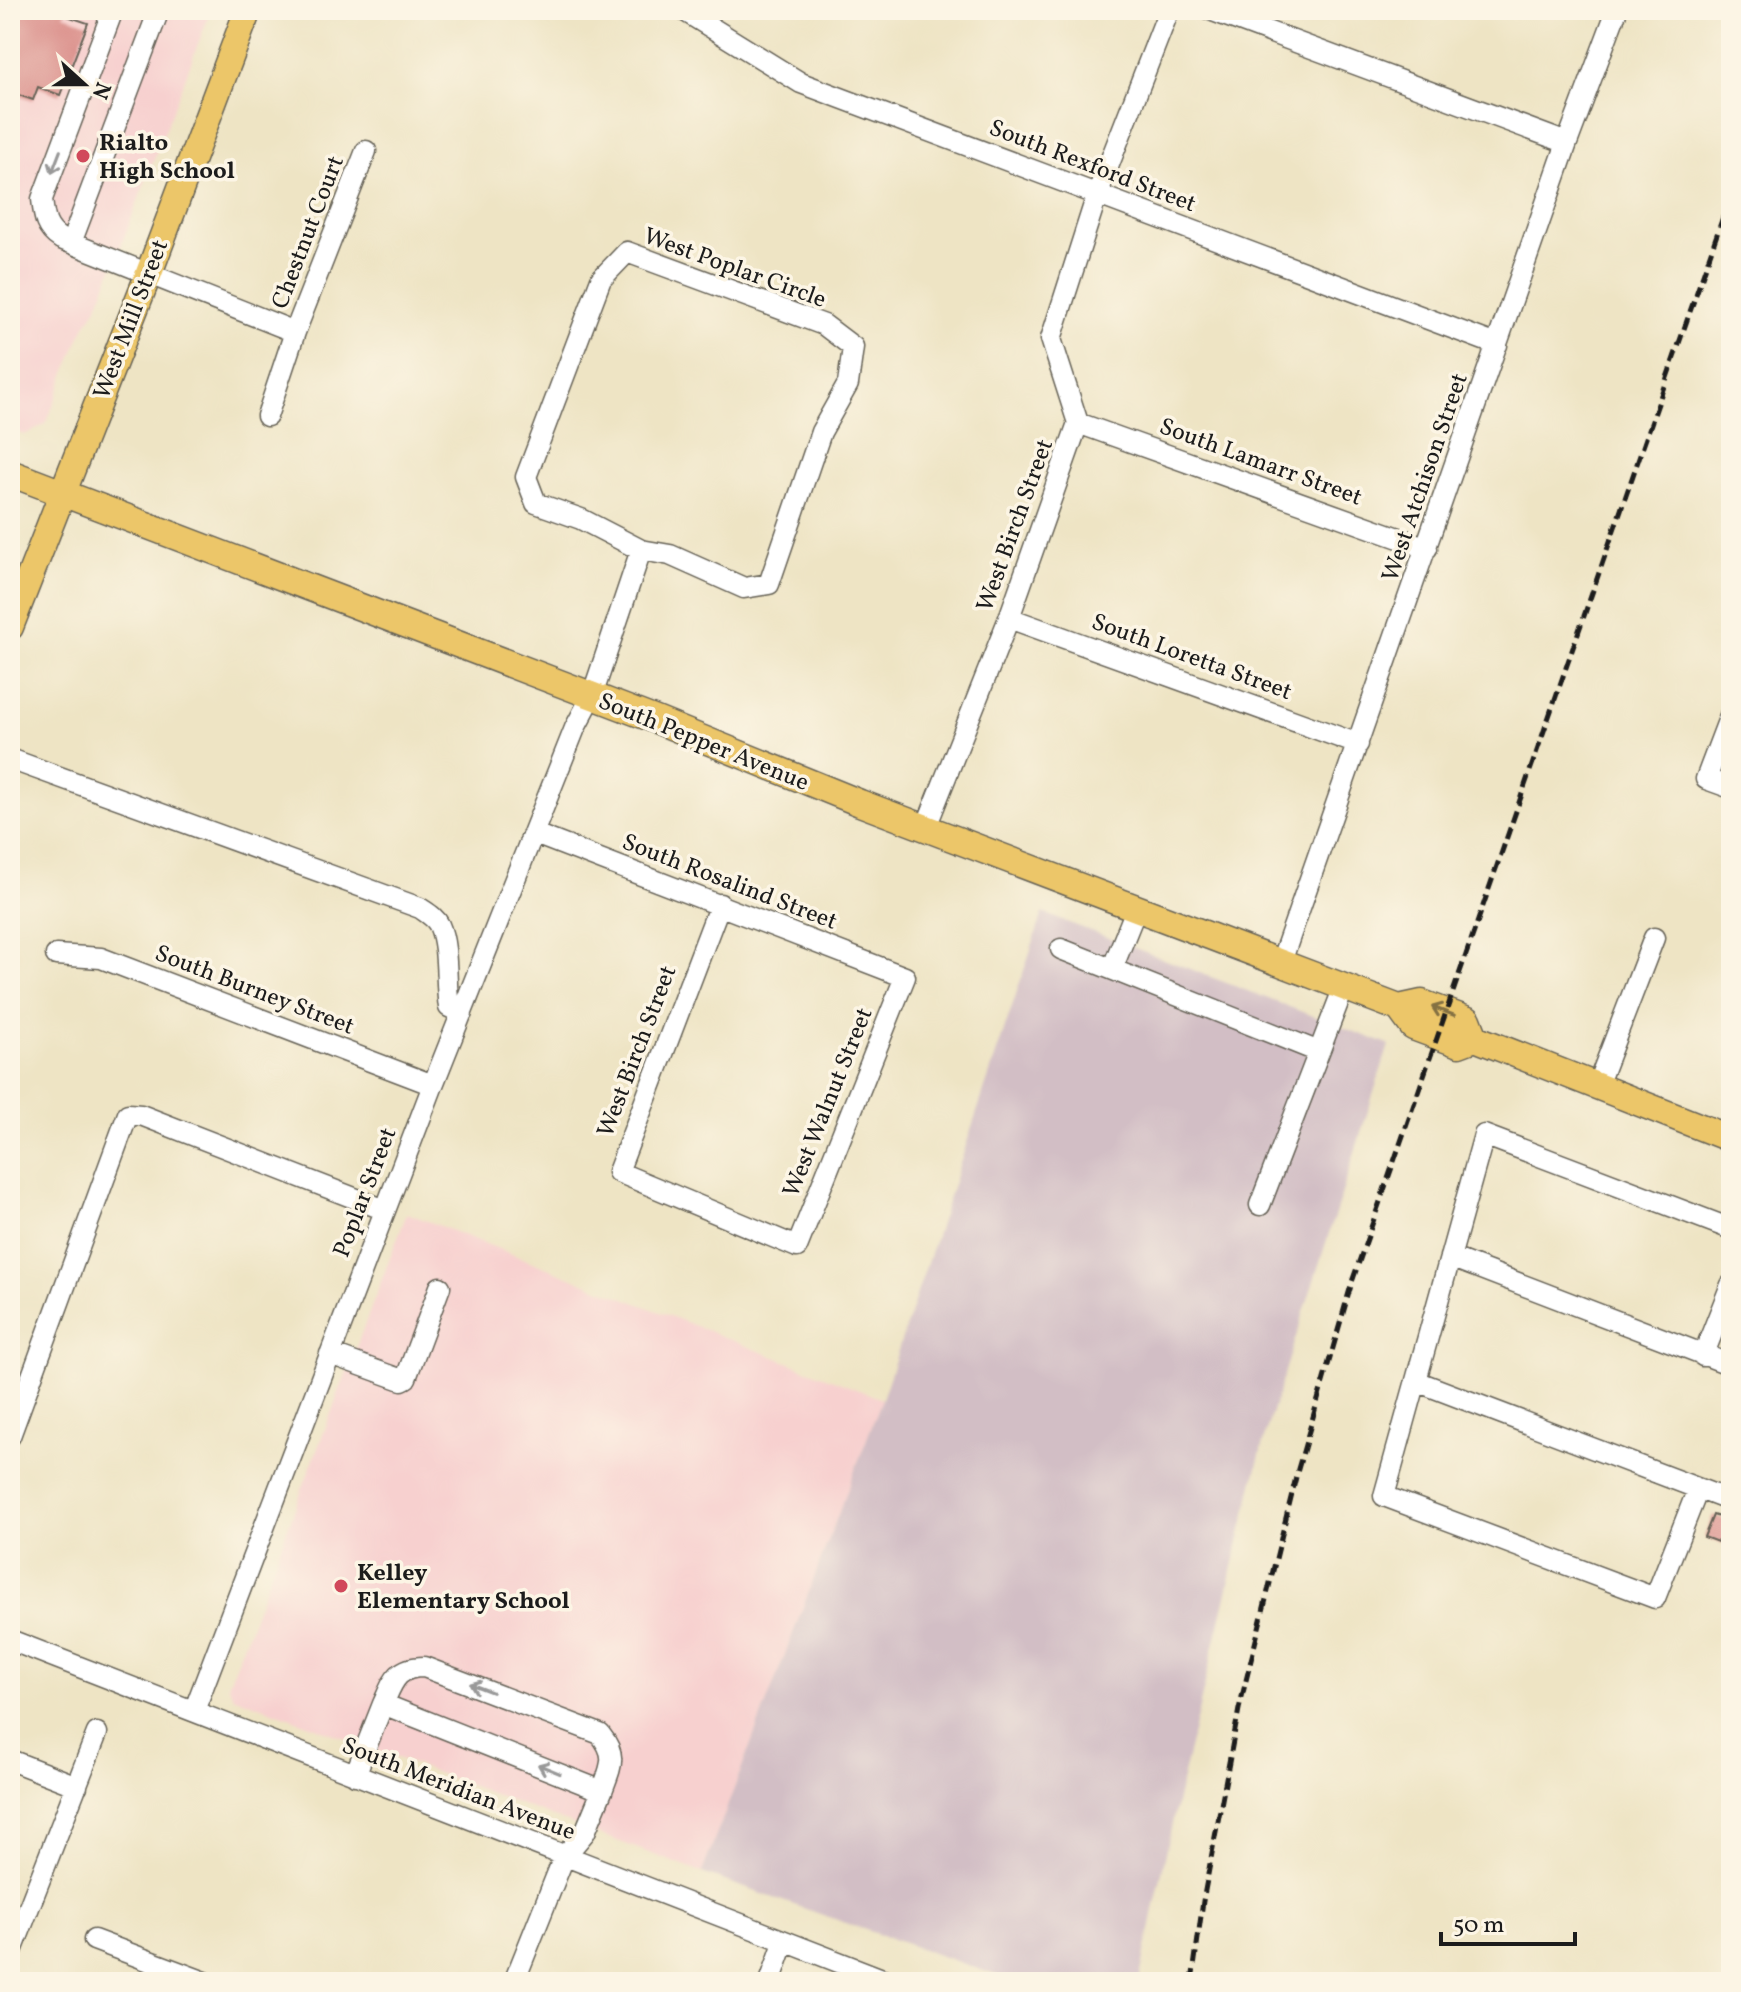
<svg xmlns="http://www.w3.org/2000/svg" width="1741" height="1992" font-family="Vollkorn,serif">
  <rect width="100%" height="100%" fill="#fcf5e5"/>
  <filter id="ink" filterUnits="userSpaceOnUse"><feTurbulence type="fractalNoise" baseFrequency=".0125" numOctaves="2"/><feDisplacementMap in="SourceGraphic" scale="16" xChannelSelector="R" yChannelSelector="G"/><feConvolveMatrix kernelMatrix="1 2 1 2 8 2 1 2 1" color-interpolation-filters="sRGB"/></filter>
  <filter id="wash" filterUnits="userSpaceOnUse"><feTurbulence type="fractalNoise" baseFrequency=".006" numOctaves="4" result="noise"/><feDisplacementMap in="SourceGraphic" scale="32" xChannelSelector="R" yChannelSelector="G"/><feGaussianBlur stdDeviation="1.8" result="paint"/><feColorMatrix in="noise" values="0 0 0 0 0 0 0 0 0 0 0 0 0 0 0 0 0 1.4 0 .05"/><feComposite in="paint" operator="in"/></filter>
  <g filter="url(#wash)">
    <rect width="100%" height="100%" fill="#eee4c4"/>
    <path fill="#f7d0cf" d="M 10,10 L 211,10 L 99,303 L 80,336 L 46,424 L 24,435 L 10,429 Z
      M 407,1213 L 882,1399 L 702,1873 L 233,1696 L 228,1685 Z"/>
    <path fill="#d2bec5" d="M 1043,913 L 1389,1045 L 1265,1434 L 1178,1795 L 1139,1982 L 1016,1982 L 702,1873 L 882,1399 Z"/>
    <g id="blocks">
      <path fill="#da8d89" d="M 10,10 L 66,10 L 64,15 L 88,23 L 60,95 L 38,87 L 33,100 L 10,92 Z
        M 1713,1515 L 1731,1521 L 1731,1547 L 1704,1537 Z"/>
    </g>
  </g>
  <g filter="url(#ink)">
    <use href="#blocks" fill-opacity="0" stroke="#666257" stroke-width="2"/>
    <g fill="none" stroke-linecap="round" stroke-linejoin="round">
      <defs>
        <path id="minor" d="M 113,10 L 42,199 C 44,217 45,229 61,239 L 295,332
          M 683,10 L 801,83 L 1497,345
          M 1210,10 L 1567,143
          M 71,243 L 159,10
          M 627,252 L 824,325 L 853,347 L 848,384 L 821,432 L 769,584 L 744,588 L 670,555 L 641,550 L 581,519 L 536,503 L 526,477 L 601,279 Z
          M 267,416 L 295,332 L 366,151
          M 1078,423 L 1427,548
          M 1009,618 L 1358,744
          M 1731,713 L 1706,779 L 1731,788
          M 10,759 L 420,908 C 427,913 435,917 439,925 C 449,947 445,984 449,1007 L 462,1013
          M 926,827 L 1009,618 L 1078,423 L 1051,339 L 1097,195 L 1169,10
          M 535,834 L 905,977 L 797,1247 L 618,1172 L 720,904
          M 1061,949 L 1319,1052
          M 56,955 L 101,958 L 433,1085
          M 1281,962 L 1567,143 L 1617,10
          M 1112,969 L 1137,907
          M 1597,1086 L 1654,938
          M 1260,1205 L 1344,987
          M 1450,1257 L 1731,1365
          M 330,1354 L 402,1380 L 406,1378 L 440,1287
          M 1703,1356 L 1731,1285
          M 1416,1381 L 1731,1501
          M 10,1436 L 128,1114 L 141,1115 L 385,1210
          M 1698,1489 L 1655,1598 L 1384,1496 L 1484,1135 L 1731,1229
          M 10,1640 L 890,1982
          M 383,1704 C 393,1682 396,1667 424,1667 L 600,1734 C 618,1756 611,1766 602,1791
          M 194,1711 L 433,1085 L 575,728 L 592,696 L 641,550
          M 10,1760 L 77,1786
          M 355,1775 L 383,1704 L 602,1791 L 585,1832 L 564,1857 L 514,1982
          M 94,1940 L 205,1982
          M 10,1956 L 97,1733
          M 770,1982 L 784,1943"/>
        <path id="major" d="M 10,473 L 656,720 L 860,803 L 1399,1008 L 1422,1003 L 1468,1020 L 1475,1038
          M 10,627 L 149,273 L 248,10
          M 1399,1008 L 1413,1027 L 1459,1044 L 1475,1038 L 1731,1139"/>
      </defs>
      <use href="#minor" stroke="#666257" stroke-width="23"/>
      <use href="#major" stroke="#666257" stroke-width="29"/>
      <use href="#minor" stroke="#fff" stroke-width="20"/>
      <use href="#major" stroke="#ecc669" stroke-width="26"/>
      <path stroke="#1c1c1c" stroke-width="5" stroke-dasharray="12 6" stroke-linecap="butt" d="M 1192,1982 L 1203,1901 L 1239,1709 L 1298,1469 L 1352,1282 L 1731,194"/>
    </g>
    <defs><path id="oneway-shaft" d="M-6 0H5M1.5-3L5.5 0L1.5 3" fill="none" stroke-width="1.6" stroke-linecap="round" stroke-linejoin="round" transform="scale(2)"/></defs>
    <g stroke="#999">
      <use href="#oneway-shaft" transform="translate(56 162) rotate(111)"/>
      <use href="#oneway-shaft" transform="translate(481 1688) rotate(-159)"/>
      <use href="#oneway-shaft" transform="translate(549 1769) rotate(-158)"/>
    </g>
    <use stroke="#847142" href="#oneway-shaft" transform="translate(1443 1011) rotate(-159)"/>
  </g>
  <g fill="#d1495b" stroke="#fcf5e5" stroke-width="3">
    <circle cx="83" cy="156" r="8"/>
    <circle cx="341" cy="1586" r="8"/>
  </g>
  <g text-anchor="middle" stroke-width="7" stroke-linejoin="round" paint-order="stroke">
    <g font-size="24" font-weight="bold" fill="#1c1c1c" stroke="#fcf5e5" text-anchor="start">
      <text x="99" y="150">Rialto<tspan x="99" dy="28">High School</tspan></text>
      <text x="357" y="1580">Kelley<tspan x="357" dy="28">Elementary School</tspan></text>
    </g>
    <g font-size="24" fill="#1c1c1c" stroke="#fcf5e5">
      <text transform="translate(1093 165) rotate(21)" y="8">South Rexford Street</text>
      <text transform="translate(307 232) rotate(-69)" y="8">Chestnut Court</text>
      <text transform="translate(735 267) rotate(20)" y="8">West Poplar Circle</text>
      <text transform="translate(130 319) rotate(-69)" y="8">West Mill Street</text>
      <text transform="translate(1261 461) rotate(20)" y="8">South Lamarr Street</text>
      <text transform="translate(1424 477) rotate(-71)" y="8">West Atchison Street</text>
      <text transform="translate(1014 525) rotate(-70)" y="8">West Birch Street</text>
      <text transform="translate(1192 656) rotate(20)" y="8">South Loretta Street</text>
      <text transform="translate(704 741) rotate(22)" y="8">South Pepper Avenue</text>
      <text transform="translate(730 881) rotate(21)" y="8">South Rosalind Street</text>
      <text transform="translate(255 989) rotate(21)" y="8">South Burney Street</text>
      <text transform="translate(636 1051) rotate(-69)" y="8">West Birch Street</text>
      <text transform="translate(827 1102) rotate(-68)" y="8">West Walnut Street</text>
      <text transform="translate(364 1192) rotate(-69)" y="8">Poplar Street</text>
      <text transform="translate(459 1788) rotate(21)" y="8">South Meridian Avenue</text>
    </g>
  </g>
  <rect width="1741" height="1992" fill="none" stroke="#fcf5e5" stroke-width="40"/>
  <g transform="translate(84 84) rotate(111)" stroke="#fcf5e5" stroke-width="6" paint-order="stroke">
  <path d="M0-6L14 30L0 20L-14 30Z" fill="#1c1c1c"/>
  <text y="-12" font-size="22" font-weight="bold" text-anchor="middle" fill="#1c1c1c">N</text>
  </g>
  <path d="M1441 1932v12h134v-12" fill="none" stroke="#1c1c1c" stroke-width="4"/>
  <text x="1453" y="1932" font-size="24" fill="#1c1c1c" stroke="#fcf5e5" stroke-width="6" paint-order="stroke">50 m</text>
</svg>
